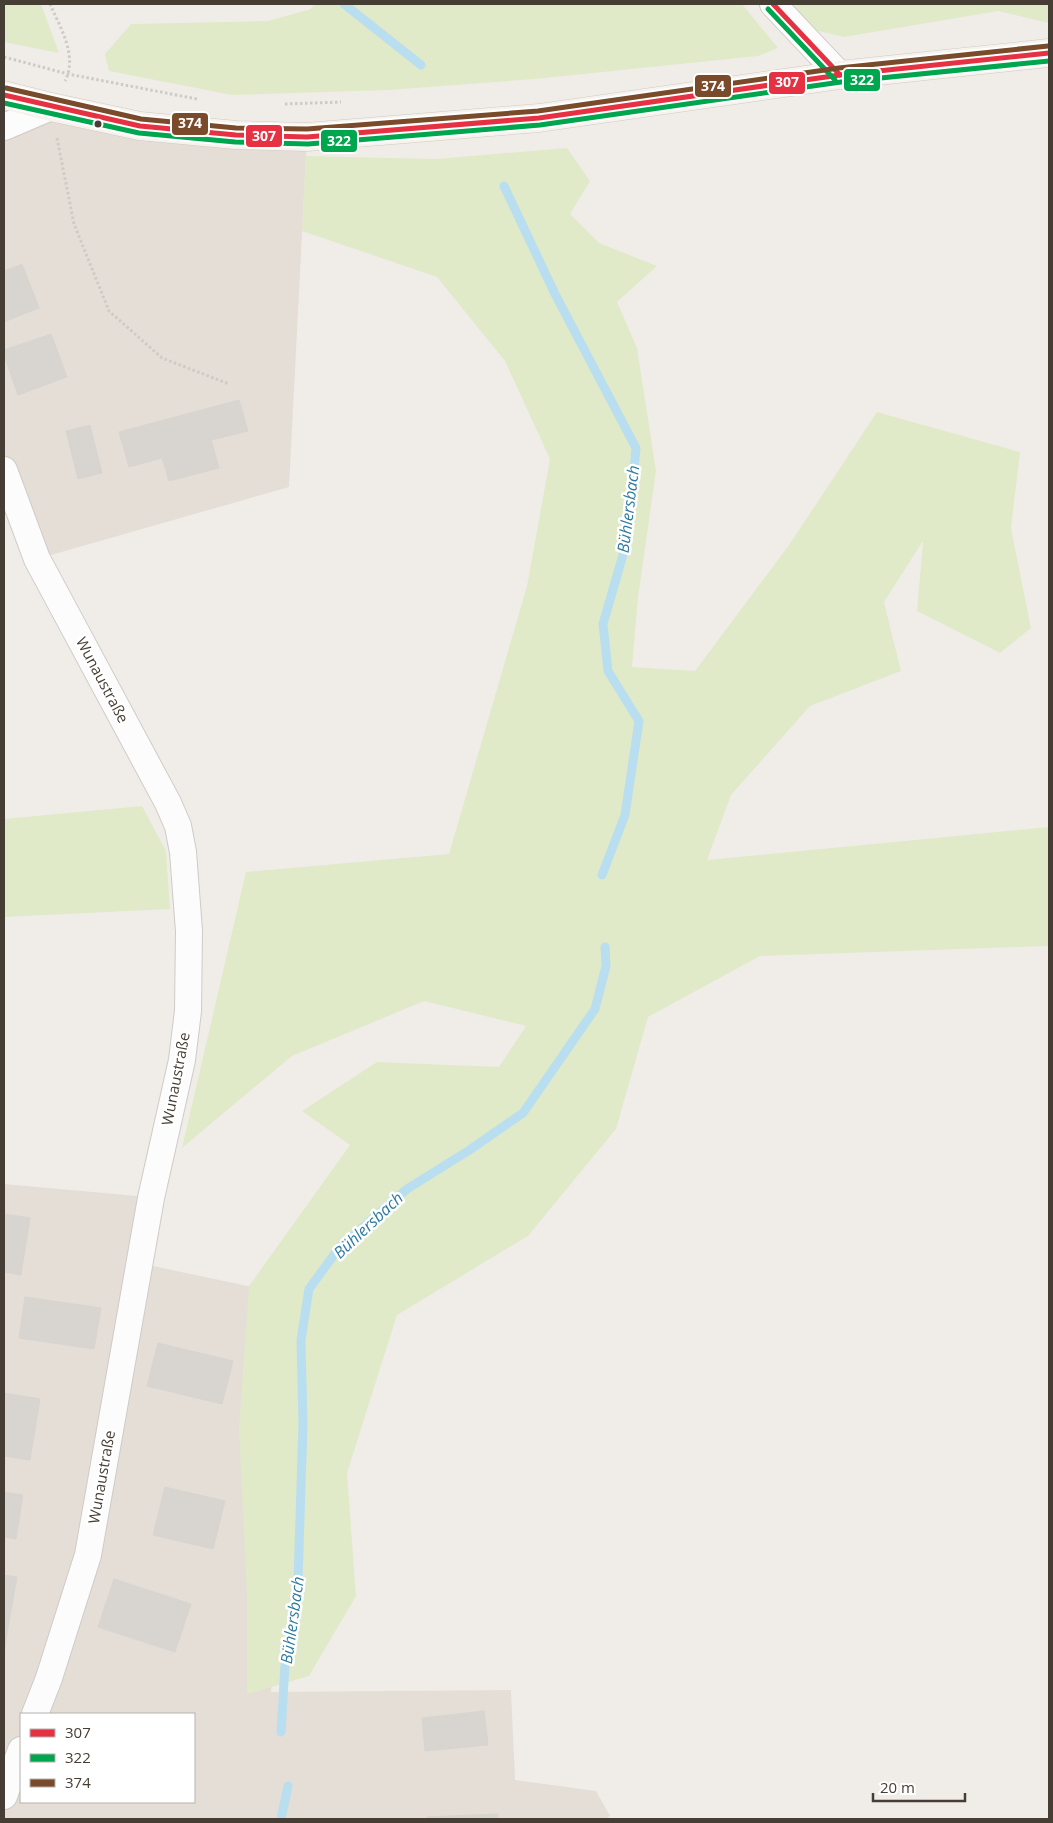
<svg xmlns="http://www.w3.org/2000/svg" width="1053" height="1823" font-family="'Open Sans',sans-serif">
	<rect width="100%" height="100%" fill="#f0ede9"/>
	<g fill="#e4ded6" fill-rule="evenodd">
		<path d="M51 107 307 137 289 487 37 559 4 470V127Z"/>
		<path d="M4 1184 137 1196 129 1261 310 1299 271 1692 511 1690 515 1780 596 1791 610 1816 605 1819H4ZM21 1714H194V1802H21Z"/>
	</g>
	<g fill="#e0eac9">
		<path d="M4 4H41L59 53 4 42Z"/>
		<path d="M314 4H742L778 48 758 56 535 79 389 90 232 95 109 71 105 54 131 24 268 21 311 9Z"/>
		<path d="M791 4H1049V23L998 11 844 37 814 30Z"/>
		<path d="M567 148 590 181 570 214 599 243 657 266 617 302 637 348 656 471 638 598 632 667 695 671 789 545 877 412 1020 452 1011 528 1031 628 1000 653 917 611 923 541 884 602 901 671 810 706 731 795 707 860 1049 827V946L760 956 648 1017 616 1129 528 1236 397 1315 347 1473 356 1596 309 1676 247 1694V1593L239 1429 249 1286 350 1145 302 1111 377 1062 499 1067 526 1026 424 1001 292 1056 182 1148 246 872 449 854 527 586 550 459 505 361 437 277 302 231 306 156 436 159Z"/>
		<path d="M142 806 166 851 170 909 4 917V819Z"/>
	</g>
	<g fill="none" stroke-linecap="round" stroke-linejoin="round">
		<g stroke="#b9deef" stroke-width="9">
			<path d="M344 4 421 65"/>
			<path d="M504 186 555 294 636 448 627 541 603 624 608 671 639 721 625 815 602 875"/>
			<path d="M281 1732 285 1665 298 1581 303 1424 301 1340 309 1289 339 1248 407 1189 468 1151 523 1113 595 1009 606 966 605 947"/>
			<path d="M281 1819 288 1786"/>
		</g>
	</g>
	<g fill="#d8d4d0" stroke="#d8d4cf">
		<path d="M22 264 39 308 4 322V271Z"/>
		<path d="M51 334 67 377 18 395 4 355V350Z"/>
		<path d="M239 400 248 431 211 440 219 468 169 481 162 458 129 467 119 432Z"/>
		<path d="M90 425 102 473 78 479 66 431Z"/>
		<path d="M4 1214 30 1218 21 1275 4 1272Z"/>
		<path d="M25 1297 101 1308 94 1349 19 1338Z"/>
		<path d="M158 1343 233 1361 222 1404 147 1386Z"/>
		<path d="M4 1393 40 1399 30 1460 4 1456Z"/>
		<path d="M165 1487 225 1501 213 1549 153 1535Z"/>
		<path d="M4 1492 23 1495 16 1539 4 1537Z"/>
		<path d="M4 1575 17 1577 8 1627H4Z"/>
		<path d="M114 1579 191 1604 175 1652 98 1627Z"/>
		<path d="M4 1627H8L4 1654Z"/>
		<path d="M484 1711 488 1745 425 1751 422 1718Z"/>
		<path d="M498 1814V1819H427V1817Z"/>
	</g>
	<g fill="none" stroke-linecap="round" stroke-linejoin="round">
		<g stroke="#cecbc7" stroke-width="28">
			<g id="street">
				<path d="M773 4 840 75"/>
				<path d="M4 127 51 107"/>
				<path d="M4 470 37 559 168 803 178 826 183 852 189 931 188 1011 182 1060 151 1198 88 1555 49 1678 35 1714"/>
				<path d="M4 1796 21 1750"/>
			</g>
		</g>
		<g stroke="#d0cac0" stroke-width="29">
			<path id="secondary" d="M4 95 51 107 140 126 236 135 307 137 539 118 840 75 1049 53"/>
		</g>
		<g stroke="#cecbc7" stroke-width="3" stroke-dasharray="2.5 2.5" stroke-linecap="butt">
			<path d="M50 4C60 27 78 56 65 81"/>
			<path d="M4 57 68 74 197 99"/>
			<path d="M285 104 341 102"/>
			<path d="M57 138 74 224 109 311 162 358 229 384"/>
		</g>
		<use href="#street" stroke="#fdfcfc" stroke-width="26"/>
		<use href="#secondary" stroke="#f6f3ee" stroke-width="28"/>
		<g stroke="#fff" stroke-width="9">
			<g id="bus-1">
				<path d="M773 4 840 75"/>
				<path d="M4 95 140 126 236 135 307 137 539 118 840 75 1049 53"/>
			</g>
		</g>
		<g stroke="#fff" stroke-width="9">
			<g id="bus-2">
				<path d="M768 9 835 80"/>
				<path d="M4 103 139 133 235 142 308 144 540 125 841 82 1049 61"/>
			</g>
		</g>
		<g stroke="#fff" stroke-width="9">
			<path id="bus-3" d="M6 88 141 119 236 128 307 129 538 111 839 68 1048 46"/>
		</g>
		<use href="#bus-1" stroke="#e63143" stroke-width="5"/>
		<use href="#bus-2" stroke="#00a64d" stroke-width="5"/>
		<use href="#bus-3" stroke="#7a4b2a" stroke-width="5"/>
	</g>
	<circle fill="#463e35" stroke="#fff" stroke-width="2" cx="98" cy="124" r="4.5"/>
	<g text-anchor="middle" stroke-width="5" stroke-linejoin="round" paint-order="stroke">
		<g font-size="15" fill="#463e35" stroke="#fff">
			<text transform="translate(102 680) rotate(62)" y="5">Wunaustraße</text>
			<text transform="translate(176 1079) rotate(-79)" y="5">Wunaustraße</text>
			<text transform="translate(102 1477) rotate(-80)" y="5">Wunaustraße</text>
		</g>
		<g font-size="16" font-style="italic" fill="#2b7ba2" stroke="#fff">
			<text transform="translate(628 509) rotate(-83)" y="6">Bühlersbach</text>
			<text transform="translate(368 1225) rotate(-43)" y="6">Bühlersbach</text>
			<text transform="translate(292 1620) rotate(-82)" y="6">Bühlersbach</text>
		</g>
	</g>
	<g stroke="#fff" stroke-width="2">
		<rect x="843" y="68" width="38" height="24" rx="5" fill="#00a64d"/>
		<rect x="768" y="71" width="38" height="24" rx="5" fill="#e63143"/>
		<rect x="694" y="74" width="38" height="24" rx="5" fill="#7a4b2a"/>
		<rect x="171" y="112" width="38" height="24" rx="5" fill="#7a4b2a"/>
		<rect x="245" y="124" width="38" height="24" rx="5" fill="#e63143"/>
		<rect x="320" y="129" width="38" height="24" rx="5" fill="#00a64d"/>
	</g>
	<g font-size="14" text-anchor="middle" font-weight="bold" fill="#fff">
		<text x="862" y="85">322</text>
		<text x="787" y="87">307</text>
		<text x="713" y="91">374</text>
		<text x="190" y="128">374</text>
		<text x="264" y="141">307</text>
		<text x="339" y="146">322</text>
	</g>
	<rect width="1053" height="1823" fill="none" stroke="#463e35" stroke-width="10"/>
	<rect x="20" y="1713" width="175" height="90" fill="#ffffff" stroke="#b5b2ae"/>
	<rect x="30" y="1729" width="25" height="8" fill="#e63143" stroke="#b5b2ae"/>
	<text x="65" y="1738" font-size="15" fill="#463e35">307</text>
	<rect x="30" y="1754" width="25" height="8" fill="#00a64d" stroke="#b5b2ae"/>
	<text x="65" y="1763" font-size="15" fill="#463e35">322</text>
	<rect x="30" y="1779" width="25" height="8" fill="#7a4b2a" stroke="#b5b2ae"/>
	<text x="65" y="1788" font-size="15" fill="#463e35">374</text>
	<path d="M873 1793v8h92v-8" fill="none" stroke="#463e35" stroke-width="2.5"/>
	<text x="880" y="1793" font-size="15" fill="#463e35" stroke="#ffffff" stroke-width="4" paint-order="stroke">20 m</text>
</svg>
